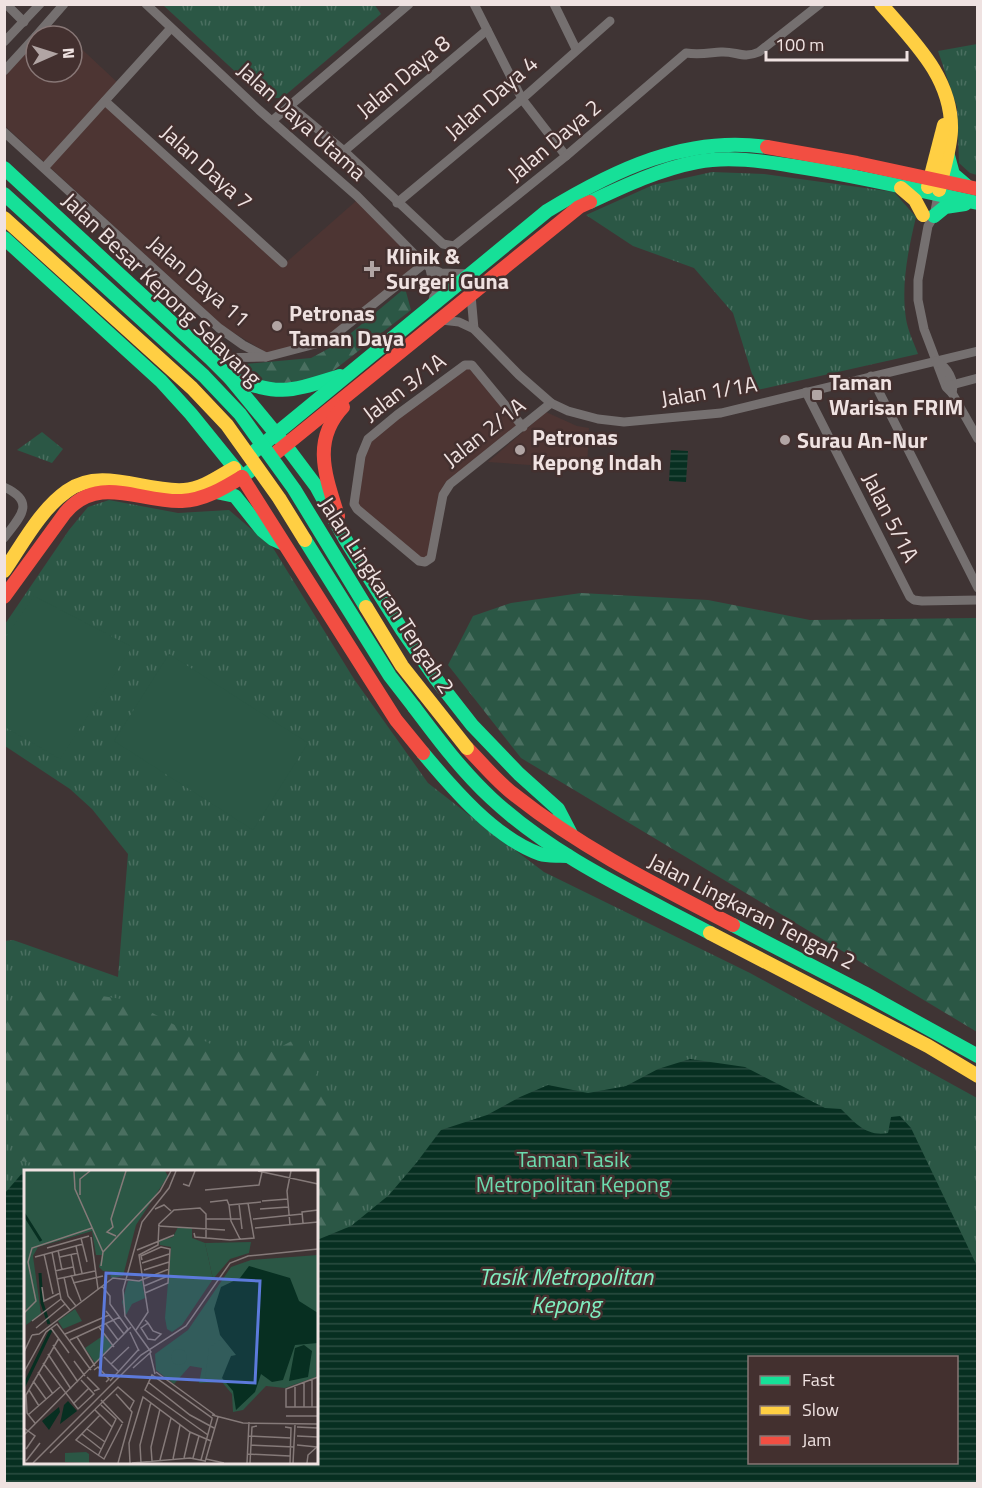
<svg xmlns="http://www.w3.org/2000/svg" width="982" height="1488" font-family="'Titillium Web',sans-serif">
	<defs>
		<pattern id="grass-tufts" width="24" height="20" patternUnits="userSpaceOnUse" patternTransform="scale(1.5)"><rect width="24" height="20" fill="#2b5745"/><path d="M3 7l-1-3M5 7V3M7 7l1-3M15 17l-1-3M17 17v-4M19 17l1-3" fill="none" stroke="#4a6f60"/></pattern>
		<pattern id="forest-firs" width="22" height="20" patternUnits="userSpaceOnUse" patternTransform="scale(1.5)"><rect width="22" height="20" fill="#2b5745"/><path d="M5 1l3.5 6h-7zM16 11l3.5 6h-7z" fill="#4a6f60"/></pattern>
		<pattern id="water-rules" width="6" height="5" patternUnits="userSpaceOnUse" patternTransform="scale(1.5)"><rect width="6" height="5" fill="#072f21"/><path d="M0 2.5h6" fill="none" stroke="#2b4d41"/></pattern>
	</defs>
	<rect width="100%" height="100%" fill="#3f3434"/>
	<g fill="#4d3533">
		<path d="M72 40 117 82 100 101 282 266 356 201 418 264 327 338 267 353 224 327 5 126 4 77 36 42V72H72Z"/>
		<path d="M468 367 518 426 445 483 439 493 428 555 425 558H421L360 507 358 504 364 457 372 440 403 415Z"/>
		<path d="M546 412 577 426 589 428 587 469 488 462Z"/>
	</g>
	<g fill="url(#grass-tufts)" fill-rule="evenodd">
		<path d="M374 4 381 14 282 98H264L163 5Z"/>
		<path d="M977 44V175L970 173 959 163 957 107 938 51Z"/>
		<path d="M712 172 764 174 894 192 916 217C908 251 901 284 906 319 908 331 914 343 918 354L757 390 733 313 694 268 633 246 586 215 653 185Z"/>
		<path d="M42 432 63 449 52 463 17 450Z"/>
		<path d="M109 500 178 513 229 510 273 548 354 679 428 783 469 815 544 872 750 973 977 1098V1483H5L4 941 13 940 118 977 128 854 92 809 70 789 5 746V624L69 530 88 507ZM26 1172H316V1462H26ZM750 1358H956V1462H750Z"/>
	</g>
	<g fill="url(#forest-firs)">
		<path d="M405 288 411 310 329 374 289 385 258 381 235 365 311 358 339 343Z"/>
		<path d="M581 593 708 600 810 620 977 618V1032L521 758 448 665 473 616 511 603Z"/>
		<path d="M43 987 128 1000 216 1047 267 1054 307 1033 323 1097 409 1156 333 1226 317 1232 316 1172H90L21 1161 5 1094V1007Z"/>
	</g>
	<g fill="#2b5745">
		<path d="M34 596 132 647 60 759 5 727V638Z"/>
		<path d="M169 654 308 743 253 830 114 741Z"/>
	</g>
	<g fill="url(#water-rules)" fill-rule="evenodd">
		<path d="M671 450 688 451 686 482 669 481Z"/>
		<path d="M690 1059 745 1067 825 1108 841 1109C855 1123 867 1137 888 1133L891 1117 900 1116 911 1128 977 1266V1483H5V1193L24 1171H33L26 1172V1462H316L317 1240 351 1226 389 1195 417 1162 441 1130 487 1115 520 1097 548 1085 588 1093 626 1086 658 1069ZM750 1358H956V1462H750Z"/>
	</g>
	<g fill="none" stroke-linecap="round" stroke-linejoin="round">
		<g stroke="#757070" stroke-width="9">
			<path d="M6 4 24 22"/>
			<path d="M146 4 259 110 357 196 424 264 441 273 470 274"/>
			<path d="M474 4 522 99 566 156"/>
			<path d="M554 4 576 49"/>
			<path d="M36 36 64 4"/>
			<path d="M4 42 40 4"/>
			<path d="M4 71 36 36"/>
			<path d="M105 101 283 263"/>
			<path d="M290 106 344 151 443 244 454 246 566 156 686 53C699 55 708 53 721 52 736 51 743 59 759 52L820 4"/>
			<path d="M273 120 409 4"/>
			<path d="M4 132 219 328 243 345 266 357"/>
			<path d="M344 151 487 30"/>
			<path d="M44 168 171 28"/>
			<path d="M938 195 934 216 928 226 918 280V300L924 329 946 387 952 393 978 439"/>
			<path d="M397 203 522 99 610 21"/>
			<path d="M430 269 435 291 432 305"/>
			<path d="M471 295 474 329"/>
			<path d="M442 320 459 322 474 329 519 375 551 403 568 411 598 419 624 422 721 413 978 351"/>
			<path d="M210 358 266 357 327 341 424 264"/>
			<path d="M936 361C948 368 955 380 952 393"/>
			<path d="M871 376 978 588"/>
			<path d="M948 386 978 378"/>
			<path d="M806 392 910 597 914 600 922 601 978 600"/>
			<path d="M523 427 472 365H465L397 415 368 439 361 456 354 504 357 509 419 561 425 562 431 558 443 495 450 484 551 403"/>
			<path d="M4 487C37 502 20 517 4 538"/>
		</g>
		<g stroke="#16e098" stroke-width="14">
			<path d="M947 152 953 174 967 186"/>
			<path d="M4 168 210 358 230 378 282 441"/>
			<path d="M590 202C624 186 660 169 697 162 729 156 762 161 793 166 855 175 917 190 978 203"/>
			<path d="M934 216 945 207 965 204"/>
			<path d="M4 238 161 381 191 414 242 477 250 471"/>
			<path d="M230 378C282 396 288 392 340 376"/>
			<path d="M286 446 316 486 345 539 402 630 436 679 472 725 519 774 558 809 571 834"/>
			<path d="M255 451 547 211C614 170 687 135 767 147"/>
			<path d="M216 492 235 496 262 530 273 539 282 543"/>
			<path d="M414 707C438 739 462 771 491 798 554 857 635 893 710 933"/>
			<path d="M423 753C453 789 495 838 540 854 549 857 559 855 568 856"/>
			<path d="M733 925 864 993 978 1056"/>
		</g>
		<g stroke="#ffcf43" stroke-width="14">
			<path d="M881 4C913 41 953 78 951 131 950 151 943 171 939 190"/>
			<path d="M928 187 944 125"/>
			<path d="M901 188 915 200 923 215"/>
			<path d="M4 571C22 545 40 510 67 491 102 466 145 493 184 490 202 489 218 477 234 468"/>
			<path d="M710 933 928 1046 978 1076"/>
		</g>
		<g stroke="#f24e42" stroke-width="14">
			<path d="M767 147 857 163 978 189"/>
			<path d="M277 452 579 207 590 202"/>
			<path d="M242 477 396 720 423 753"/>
			<path d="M338 516C326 477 311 441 343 407"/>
			<path d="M4 597 65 513C98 473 141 503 182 501 204 500 224 488 242 477"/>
			<path d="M467 748C483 764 498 783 516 796 583 849 658 886 733 925"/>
		</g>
		<g stroke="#16e098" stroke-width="14">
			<path d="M4 194 204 376 240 414 294 489 366 607"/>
			<path d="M305 540 390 676 414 707"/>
		</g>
		<g stroke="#ffcf43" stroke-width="14">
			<path d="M4 218 192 388 227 425 279 498 305 540"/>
			<path d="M366 607 402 666 467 748"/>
		</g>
	</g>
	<g fill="#b1a5a4" stroke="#43302f" stroke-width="2">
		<path d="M369 260h6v6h6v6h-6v6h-6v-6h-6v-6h6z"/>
		<circle cx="277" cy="326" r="6"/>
		<rect x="811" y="389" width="12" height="12" rx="3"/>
		<circle cx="785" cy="440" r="6"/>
		<circle cx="520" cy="450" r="6"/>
	</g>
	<g text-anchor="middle" stroke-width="5" stroke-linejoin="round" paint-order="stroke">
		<g font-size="22" fill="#efe2e1" stroke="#43302f">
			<text transform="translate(403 76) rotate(-40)" y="8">Jalan Daya 8</text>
			<text transform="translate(491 97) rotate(-41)" y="8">Jalan Daya 4</text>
			<text transform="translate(302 121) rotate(42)" y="8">Jalan Daya Utama</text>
			<text transform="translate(554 140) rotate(-40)" y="8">Jalan Daya 2</text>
			<text transform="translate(207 167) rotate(42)" y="8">Jalan Daya 7</text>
			<text transform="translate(199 281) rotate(41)" y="8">Jalan Daya 11</text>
			<text transform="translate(162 289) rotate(44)" y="8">Jalan Besar Kepong Selayang</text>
			<text transform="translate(404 387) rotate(-37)" y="8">Jalan 3/1A</text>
			<text transform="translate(709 391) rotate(-9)" y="8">Jalan 1/1A</text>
			<text transform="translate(484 432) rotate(-38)" y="8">Jalan 2/1A</text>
			<text transform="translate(891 517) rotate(63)" y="8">Jalan 5/1A</text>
			<text transform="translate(387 595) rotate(57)" y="8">Jalan Lingkaran Tengah 2</text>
			<text transform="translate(752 911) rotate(27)" y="8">Jalan Lingkaran Tengah 2</text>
		</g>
		<g font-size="22" font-weight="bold" fill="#efe2e1" stroke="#43302f" text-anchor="start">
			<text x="386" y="264">Klinik &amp;<tspan x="386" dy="25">Surgeri Guna</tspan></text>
			<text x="289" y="321">Petronas<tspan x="289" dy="25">Taman Daya</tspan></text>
			<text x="829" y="390">Taman<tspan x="829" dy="25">Warisan FRIM</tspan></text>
			<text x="532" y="445">Petronas<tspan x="532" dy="25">Kepong Indah</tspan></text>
			<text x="797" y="448">Surau An-Nur</text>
		</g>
		<g font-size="22" fill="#6cdbae" stroke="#43302f">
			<text x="573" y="1167">Taman Tasik<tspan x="573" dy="25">Metropolitan Kepong</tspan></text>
		</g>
		<g font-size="24" font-style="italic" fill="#80eec0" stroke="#43302f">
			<text x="566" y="1285">Tasik Metropolitan<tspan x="566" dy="28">Kepong</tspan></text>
		</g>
	</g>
	<g transform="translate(24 1170)">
		<rect width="294" height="294" fill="#3f3434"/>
		<path d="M0 1H141L144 6 112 55 99 106 87 108 86 101H79L75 97 78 85H72L68 61 14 77 9 86 17 144 2 155ZM294 85 292 207 261 218 242 216 219 240 209 242 208 224 198 212 175 213 178 198 166 196 150 214 132 200 131 184 164 160 207 97 227 90ZM104 111H118L121 128 108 134 102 145 98 132ZM80 165 88 176 71 193 61 178Z" fill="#2b5745"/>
		<path d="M154 57 168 58V68L181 73 189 109 158 155 148 162 143 159 141 148 147 77 136 75 135 71 149 67ZM199 168 208 184 197 209 181 210 185 178Z" fill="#2b5745"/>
		<path d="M227 72 225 83 206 89 189 109 181 73Z" fill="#2b5745"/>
		<path d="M51 139 58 151 39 159 34 151ZM147 187a8 8 0 1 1 16 0a8 8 0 1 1-16 0ZM62 282 65 284V293L41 292V283Z" fill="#2b5745"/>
		<path d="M225 96 266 108 275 131 294 143V173L271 175 259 210 248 212 237 204 231 222 212 240 209 221 198 208 207 186 212 185 196 165 190 139 197 117 216 108ZM280 175 288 181 284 207 265 211 271 178ZM44 231 53 241 36 254 40 235ZM35 237 36 242 25 260 18 251Z" fill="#072f21"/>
		<path fill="none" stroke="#072f21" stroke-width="3" d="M0 44 17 71M16 103 18 133 25 154M0 216 27 160"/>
		<path fill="none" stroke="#857a79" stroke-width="1.5" d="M50 1 51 19 79 82 77 96M234 1 294 14M159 14 165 16 171 1M181 20 235 15 238 2M56 25V9L66 1M238 31 264 29M186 32 203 30 205 35M215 34 218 59M205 35 207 51 216 69M205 35 237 32M131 39 140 35 147 41M236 39 264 37M182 49H216M229 49 278 44M279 53 278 42 294 40M266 55 263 21 267 1M134 56 201 60M231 58 294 52M170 63 171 67 206 70 230 68 224 33M92 66 83 62 89 57 87 49 102 1M67 67 74 119M57 68 63 92M52 76 58 103M23 78 65 66M34 80 38 100M113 80 150 65M28 82 37 129 46 140M79 82 136 21 147 1M20 84 29 124M47 84 51 105M11 87 59 74M36 87 54 83M118 90 117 86 137 77 146 79 144 113 121 123M118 93 145 84M120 100 145 92M31 101 49 97M47 105 57 131M40 107 44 126 52 136M33 109 71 101M49 113 79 106M78 116 86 126V134L104 159 100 164M120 116 144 106M18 117 20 131 36 123M82 141 100 164M0 143 12 131 4 92 8 78 68 58M121 150 124 153 129 161 137 164 131 170 124 169 117 158 124 153M8 151 37 129M82 154 94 170M75 157 90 177M12 158 41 134M27 158 45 183M112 160 124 142 115 85 134 75 135 54 150 40 176 38 182 44V68M106 162 115 181M41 164 85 145M8 165 15 164 89 108 115 111 145 99M53 167 71 196M46 170 96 147M29 175 54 212M0 182 8 165M126 183 131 204M24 184 47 219M80 187 94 201M50 191 61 206M19 193 54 239 70 224 57 210M87 194 105 177M109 198 127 182 101 146 99 120 118 52 145 18 152 1M70 200 74 197 85 209 82 212M0 202 22 162 33 154 67 200M14 202 29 224M132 202 191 245M63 207 75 219 70 221M294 207 262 219V237H294M9 211 22 229M86 211 115 179M124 212 166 245 190 258M5 220 15 236M92 224 108 242 94 293M77 230 99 253M49 234 65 218M271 237V215M280 237V212M288 237V209M71 240 88 257M4 245 36 217M76 245 52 270 80 289 98 254M188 245 219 253 294 254M262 246H294M11 253 3 243 2 225 35 168M261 257 267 258 266 293M273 257 294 258M0 258 11 266 2 279M63 259 81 272M58 264 77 279M0 265 107 157M225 266 267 268M273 266 294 267M227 275 270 277M273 275 293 277M26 283 94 217 110 231 106 239M224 284 266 286M74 286 92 249 77 235M160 288 166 262M169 288 175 266M149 289 156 255M182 289 200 293M136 290 147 248M177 290 188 249V248L128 205 121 220 184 265M2 291 16 273M128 291 127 277 136 239M181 292 194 247M9 293 117 185 162 156 206 93 224 86 294 79M106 293 105 273 119 227 166 262 187 271M108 293 166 288 181 291M117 293 116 275 127 232M223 293 225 252M226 293 228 257 233 256M269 293 271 255M283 293 284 285 294 276"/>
		<path fill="#5c7adb" fill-opacity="0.15" stroke="#5c7adb" stroke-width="3" d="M82 103 236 111 231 213 76 205Z"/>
		<rect width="294" height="294" fill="none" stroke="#efe2e1" stroke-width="3"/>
	</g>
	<rect width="982" height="1488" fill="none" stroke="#efe2e1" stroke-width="12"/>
	<rect x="748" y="1356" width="210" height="108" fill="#43302f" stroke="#887776" stroke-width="1.5"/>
	<rect x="760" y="1376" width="30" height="9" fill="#16e098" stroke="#887776" stroke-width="1.5"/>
	<text x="802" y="1386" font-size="18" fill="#efe2e1">Fast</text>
	<rect x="760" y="1406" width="30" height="9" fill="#ffcf43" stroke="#887776" stroke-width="1.5"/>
	<text x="802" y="1416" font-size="18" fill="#efe2e1">Slow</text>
	<rect x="760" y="1436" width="30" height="9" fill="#f24e42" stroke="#887776" stroke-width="1.5"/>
	<text x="802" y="1446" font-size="18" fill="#efe2e1">Jam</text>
	<g transform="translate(54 54) rotate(87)"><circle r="28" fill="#43302f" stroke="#887776" stroke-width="1.5"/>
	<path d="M0-4.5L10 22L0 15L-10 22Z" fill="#b1a5a4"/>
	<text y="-9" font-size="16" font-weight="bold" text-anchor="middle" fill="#efe2e1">N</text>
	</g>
	<path d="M766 51v9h141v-9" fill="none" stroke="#efe2e1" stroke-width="3"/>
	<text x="775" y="51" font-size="18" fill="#efe2e1" stroke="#43302f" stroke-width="4.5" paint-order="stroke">100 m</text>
</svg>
